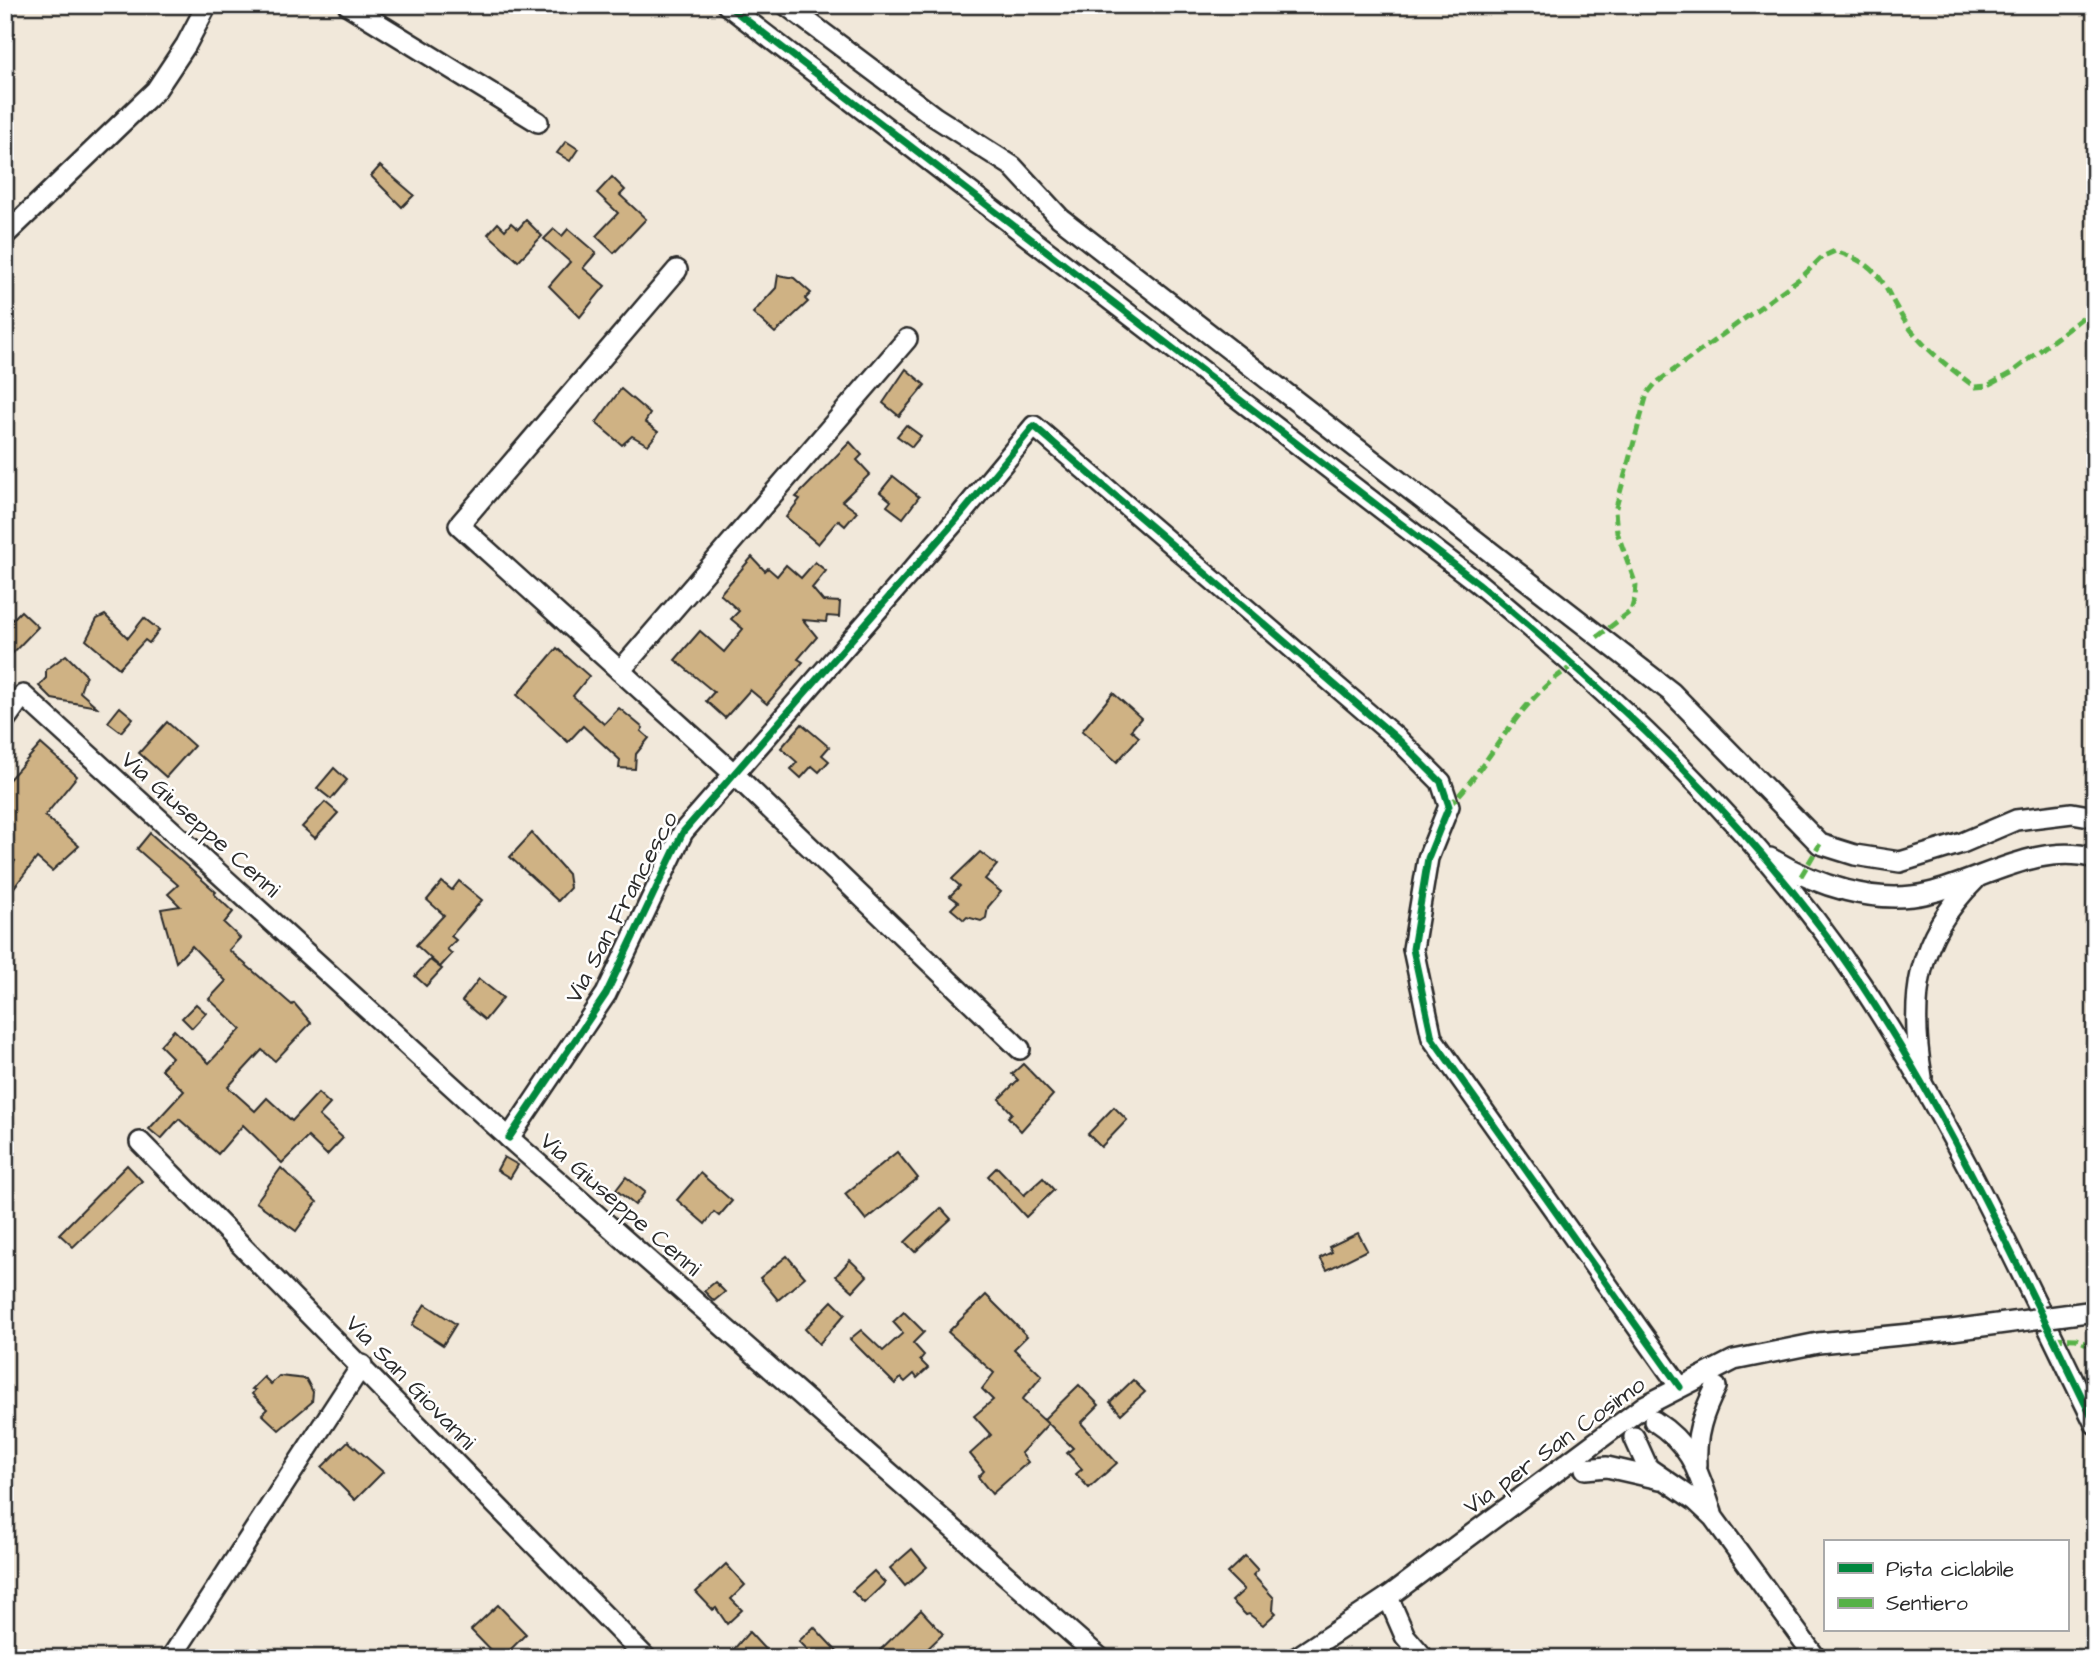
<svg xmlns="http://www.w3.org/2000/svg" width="2100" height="1663" font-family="'Architects Daughter',sans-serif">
	<rect width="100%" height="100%" fill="#f1e8da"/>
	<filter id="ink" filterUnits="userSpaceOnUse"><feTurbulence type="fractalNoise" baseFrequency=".0143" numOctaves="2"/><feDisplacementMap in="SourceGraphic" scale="14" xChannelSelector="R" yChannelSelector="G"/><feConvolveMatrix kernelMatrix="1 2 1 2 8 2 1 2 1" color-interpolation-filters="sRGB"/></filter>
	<g filter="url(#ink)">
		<g fill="#cfb284" stroke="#2b2b2b" stroke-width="2">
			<path d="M566 141 578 149 570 161 557 153Z"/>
			<path d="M380 166 414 195 402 207 371 176Z"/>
			<path d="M612 177 625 190 620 195 646 219 614 253 596 236 618 213 597 193Z"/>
			<path d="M526 220 542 236 518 261 488 234 498 223 505 230 511 223 518 229Z"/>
			<path d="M554 229 562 236 568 229 596 253 583 268 605 286 580 317 549 286 570 262 544 239Z"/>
			<path d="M778 275 794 278 811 293 805 299 808 302 775 333 753 313 776 288Z"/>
			<path d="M906 369 925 385 899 416 883 403Z"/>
			<path d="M621 389 650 414 645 422 658 432 648 445 632 436 622 445 596 423Z"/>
			<path d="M906 425 921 436 912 447 897 436Z"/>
			<path d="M850 442 862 455 857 460 870 474 842 501 857 512 845 526 838 520 818 544 786 517 800 499 796 497Z"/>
			<path d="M893 476 919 497 903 518 887 506 891 501 880 492Z"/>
			<path d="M752 557 765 571 768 568 777 576 786 565 801 578 815 562 826 571 812 588 823 601 840 602 839 617 827 616 826 622 803 620 817 637 798 659 803 662 767 704 750 690 725 718 706 701 714 692 675 660 700 631 724 652 743 629 731 619 739 611 720 594Z"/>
			<path d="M21 611 38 627 5 661V627Z"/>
			<path d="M105 615 128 638 144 618 159 630 149 643 145 640 119 668 86 640 97 619Z"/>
			<path d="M557 648 589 676 573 696 604 724 619 708 643 728 641 731 649 738 636 754 635 769 619 768 620 760 583 726 568 742 517 695Z"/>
			<path d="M66 655 86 675 80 692 97 707 52 699 39 686 46 678V670Z"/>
			<path d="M1113 693 1141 718 1131 730 1139 737 1117 762 1082 731Z"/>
			<path d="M120 707 133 718 121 732 108 722Z"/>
			<path d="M167 722 194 746 166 777 139 753Z"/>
			<path d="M802 724 829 747 822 755 829 761 819 772 812 766 801 778 791 769 797 762 781 748Z"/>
			<path d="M41 744 77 776 45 816 79 846 52 871 37 858 5 899V873L15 861 5 853V784Z"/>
			<path d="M334 768 347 780 331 799 317 788Z"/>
			<path d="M325 802 338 813 315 838 302 827Z"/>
			<path d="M150 833 216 892 214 894 233 912 224 923 240 938 229 950 292 1005 294 1003 311 1023 275 1061 262 1050 228 1087 255 1111 267 1098 292 1121 318 1093 330 1104 319 1116 343 1138 327 1155 308 1137 282 1163 243 1125 218 1154 179 1119 161 1139 149 1129 184 1091 161 1069 172 1057 160 1045 174 1030 209 1063 241 1029 209 999 226 981 192 946 176 962 161 909 180 906 168 894 178 885 137 849Z"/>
			<path d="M532 833 568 874 570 888 558 901 510 857Z"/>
			<path d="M980 852 997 865 985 879 1001 892 988 907 986 918 981 921 967 917 964 920 951 909 958 902 950 896 960 886 952 879Z"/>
			<path d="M459 881 482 900 451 936 456 940 447 949 452 954 440 967 416 945 444 915 427 900 442 882 452 890Z"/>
			<path d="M430 960 442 969 426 986 415 976Z"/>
			<path d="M479 979 503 998 485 1020 462 1001Z"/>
			<path d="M196 1004 206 1013 192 1028 182 1018Z"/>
			<path d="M1023 1064 1053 1095 1021 1131 1008 1117 1012 1113 999 1099 1018 1080 1012 1074Z"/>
			<path d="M1114 1107 1127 1120 1101 1147 1088 1134Z"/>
			<path d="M897 1152 918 1178 866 1220 845 1194Z"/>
			<path d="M504 1157 518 1165 510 1178 497 1170Z"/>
			<path d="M127 1165 142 1181 73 1247 59 1234Z"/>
			<path d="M997 1167 1024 1195 1043 1178 1054 1190 1026 1217 988 1176Z"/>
			<path d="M281 1168 317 1202 296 1231 256 1202Z"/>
			<path d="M700 1173 732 1201 719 1216 714 1212 705 1224 677 1200Z"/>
			<path d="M626 1177 645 1192 635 1205 616 1190Z"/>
			<path d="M941 1208 951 1219 915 1252 905 1242Z"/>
			<path d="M1358 1233 1367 1250 1327 1270 1320 1258 1332 1252 1329 1247Z"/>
			<path d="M787 1256 805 1277 778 1300 760 1278Z"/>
			<path d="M850 1260 867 1276 853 1291 836 1276Z"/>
			<path d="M715 1282 725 1292 714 1301 704 1291Z"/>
			<path d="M986 1295 1027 1336 1014 1349 1042 1376 1022 1400 1048 1424 1021 1453 1028 1462 992 1494 978 1477 984 1471 970 1454 991 1435 974 1416 993 1400 982 1389 994 1373 948 1332Z"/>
			<path d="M832 1301 845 1314 819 1344 805 1329Z"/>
			<path d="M425 1304 456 1324 443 1345 412 1325Z"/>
			<path d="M904 1312 924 1332 913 1343 924 1355 920 1360 928 1368 917 1378 914 1374 905 1382 901 1378 895 1384 850 1339 861 1330 883 1351 903 1333 893 1322Z"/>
			<path d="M279 1376 306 1379 313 1392 312 1402 279 1430 262 1414 267 1409 252 1394 255 1390 252 1389 264 1377 271 1384Z"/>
			<path d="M1133 1380 1145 1392 1121 1414 1110 1402Z"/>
			<path d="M1079 1385 1099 1405 1081 1423 1117 1463 1089 1488 1076 1474 1082 1469 1067 1453 1073 1448 1044 1419Z"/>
			<path d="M348 1441 383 1472 355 1500 322 1467Z"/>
			<path d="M912 1549 927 1567 905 1586 890 1568Z"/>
			<path d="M1245 1556 1258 1570 1253 1575 1274 1598 1273 1610 1276 1613 1263 1625 1249 1614 1246 1615 1232 1601 1244 1590 1227 1573Z"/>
			<path d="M726 1564 745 1585 731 1599 742 1610 727 1624 716 1608 713 1610 696 1592Z"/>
			<path d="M874 1571 885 1583 864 1603 852 1591Z"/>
			<path d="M498 1605 526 1634 502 1658H498L471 1630Z"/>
			<path d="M921 1610 943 1634 918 1658H872Z"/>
			<path d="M814 1627 843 1658H800L808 1650 799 1641Z"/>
			<path d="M749 1632 773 1658H726Z"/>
		</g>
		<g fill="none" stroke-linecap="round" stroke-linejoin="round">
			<g stroke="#2b2b2b" stroke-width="24">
				<g id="minor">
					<path d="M348 5 538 122"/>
					<path d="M727 5 1478 583C1620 701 1757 829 1861 984 1953 1123 2022 1275 2095 1424"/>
					<path d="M786 5 935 117 1012 166 1060 218 1671 692 1820 844 1855 855 1900 862 1962 843 2016 820 2072 813 2095 817"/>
					<path d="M5 235 156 90 186 45 207 5"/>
					<path d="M677 270 459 525 733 773 1020 1049"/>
					<path d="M620 671 907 339"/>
					<path d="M5 720 23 695 509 1138 1100 1658"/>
					<path d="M1770 858C1815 885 1876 906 1929 893 1983 880 2038 842 2095 858"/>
					<path d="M1922 1077C1909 999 1916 938 1975 880"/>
					<path d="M509 1138 606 994 683 832 958 518 1034 426 1400 741 1441 782 1449 806 1428 858 1413 949 1432 1038 1680 1387"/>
					<path d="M140 1142 646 1658"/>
					<path d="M1654 1421C1693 1446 1698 1472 1712 1513"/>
					<path d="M1634 1437 1648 1468 1696 1501 1713 1517 1816 1658"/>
					<path d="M1697 1465C1695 1435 1703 1413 1716 1387"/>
					<path d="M1585 1469 1607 1467 1660 1479"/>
					<path d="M1388 1597 1405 1636 1424 1658"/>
					<path d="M5 1654 10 1658"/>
					<path d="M171 1658 362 1365"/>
					<path d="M1296 1658 1388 1597 1644 1406 1734 1360 1818 1343 1952 1330"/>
				</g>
			</g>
			<use href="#minor" stroke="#fff" stroke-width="19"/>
			<g stroke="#2b2b2b" stroke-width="24" stroke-linecap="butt">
				<path id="minor-bridge" d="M1952 1330 2095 1311"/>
			</g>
			<use href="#minor-bridge" stroke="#fff" stroke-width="19"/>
			<g stroke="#56b246" stroke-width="5" stroke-dasharray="10 5" stroke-linecap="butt">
				<path d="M1597 637 1631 611 1635 597 1636 585 1617 532 1615 511 1647 394 1656 383 1803 276 1822 257 1835 251C1886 267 1880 284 1906 323 1923 348 1950 368 1975 387L1987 386 2011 373 2095 308"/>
				<path d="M1449 806C1494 760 1518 697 1576 664"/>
				<path d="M1801 876 1820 844"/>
				<path d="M2053 1338 2076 1339 2095 1348"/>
			</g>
			<g stroke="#fff" stroke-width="11">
				<g id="cycleway">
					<path d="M727 5 1478 583C1620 701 1757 829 1861 984 1953 1123 2022 1275 2095 1424"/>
					<path d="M509 1138 606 994 683 832 958 518 1034 426 1400 741 1441 782 1449 806 1428 858 1413 949 1432 1038 1680 1387"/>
				</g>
			</g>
			<use href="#cycleway" stroke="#00873e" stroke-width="7"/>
		</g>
	</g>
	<g text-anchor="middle" stroke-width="5" stroke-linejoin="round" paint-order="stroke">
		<g font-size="24" fill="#2b2b2b" stroke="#fff">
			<text transform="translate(201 824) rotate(42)" y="8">Via Giuseppe Cenni</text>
			<text transform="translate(621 907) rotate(-62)" y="8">Via San Francesco</text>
			<text transform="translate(621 1204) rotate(41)" y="8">Via Giuseppe Cenni</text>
			<text transform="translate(411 1382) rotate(46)" y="8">Via San Giovanni</text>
			<text transform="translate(1554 1445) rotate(-36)" y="8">Via per San Cosimo</text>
		</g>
	</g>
	<rect width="2100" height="1663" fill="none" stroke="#fff" stroke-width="28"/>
	<rect x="14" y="14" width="2072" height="1635" fill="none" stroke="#2b2b2b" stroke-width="2.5" filter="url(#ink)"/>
	<rect x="1824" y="1540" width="245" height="91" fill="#ffffff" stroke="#aaaaaa" stroke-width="2"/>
	<rect x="1838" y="1563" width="35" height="10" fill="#00873e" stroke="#aaaaaa" stroke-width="2"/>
	<text x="1886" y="1576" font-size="21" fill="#2b2b2b">Pista ciclabile</text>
	<rect x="1838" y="1598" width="35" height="10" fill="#56b246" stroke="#aaaaaa" stroke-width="2"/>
	<text x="1886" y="1610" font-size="21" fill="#2b2b2b">Sentiero</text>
</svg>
